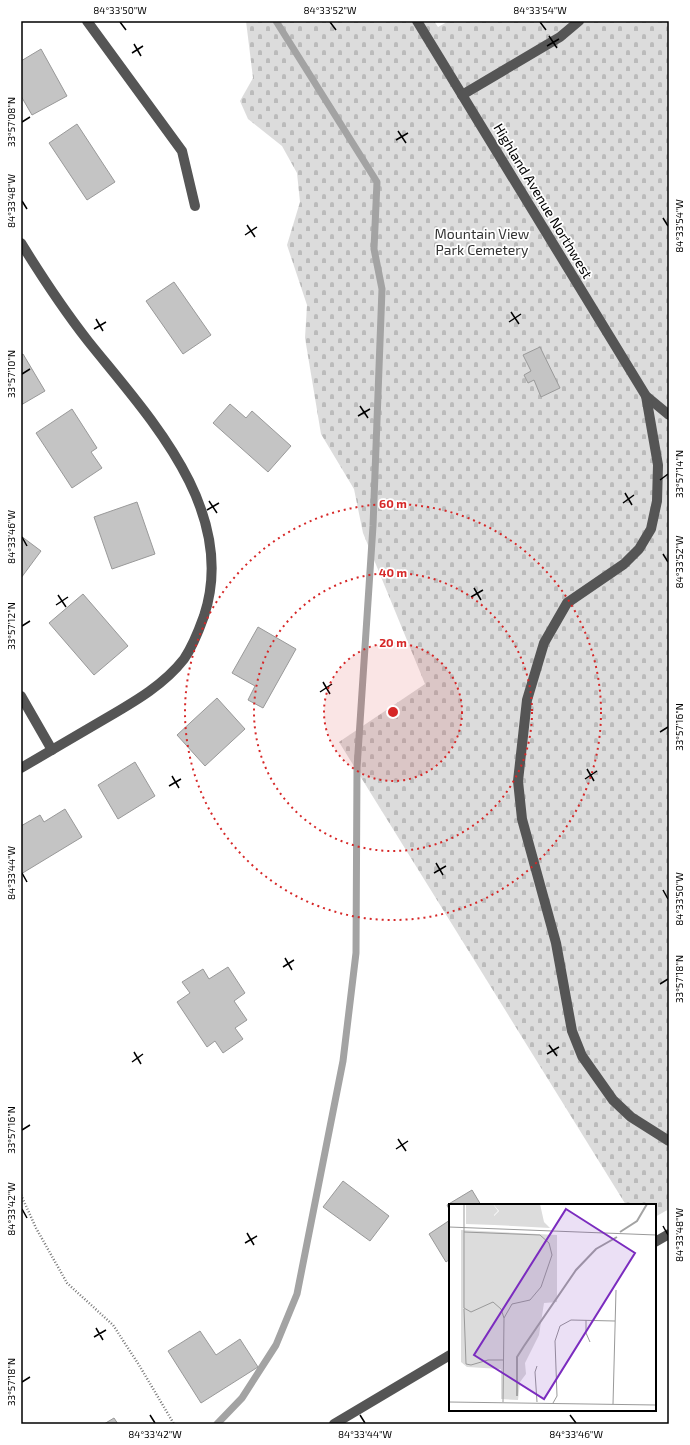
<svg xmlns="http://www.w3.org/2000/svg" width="690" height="1445" font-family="'Exo 2',sans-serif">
	<defs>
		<pattern id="cemetery-stones" width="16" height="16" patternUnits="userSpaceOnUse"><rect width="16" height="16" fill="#dcdcdc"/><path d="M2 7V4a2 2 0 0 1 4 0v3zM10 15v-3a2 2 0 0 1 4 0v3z" fill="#bbb"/></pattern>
	</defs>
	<rect width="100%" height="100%" fill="#fff"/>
	<path fill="url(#cemetery-stones)" d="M246 21H434L438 27 449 21H669V1209L655 1217V1205H626L339 742 425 684 363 533 354 489 321 434 305 338 307 305 287 245 300 202 297 173 282 146 248 119 240 101 253 78Z"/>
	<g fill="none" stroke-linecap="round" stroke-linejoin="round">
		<path stroke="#a3a3a3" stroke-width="7" d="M217 1424 242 1398 276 1345 297 1294 343 1061 356 953 357 768 373 526 382 289 374 249 377 182 276 21"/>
	</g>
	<g fill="#c4c4c4" stroke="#999">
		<path d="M41 49 67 96 32 115 21 96V61Z"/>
		<path d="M77 124 115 182 87 200 49 143Z"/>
		<path d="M174 282 211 335 183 354 146 301Z"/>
		<path d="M540 347 560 388 541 397 534 380 528 383 524 375 531 371 523 355Z"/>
		<path d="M23 354 45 391 21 405V355Z"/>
		<path d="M230 404 246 418 252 411 291 446 268 472 213 423Z"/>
		<path d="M72 409 97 448 91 452 102 468 72 488 36 433Z"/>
		<path d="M137 502 155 554 112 569 94 517Z"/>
		<path d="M21 536 41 551 21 578Z"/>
		<path d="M83 594 128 646 94 675 49 623Z"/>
		<path d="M258 627 296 649 263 708 248 700 255 686 232 673Z"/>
		<path d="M217 698 245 729 205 766 177 735Z"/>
		<path d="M135 762 155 796 118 819 98 785Z"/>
		<path d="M65 809 82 837 21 874V826L40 815 44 822Z"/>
		<path d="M228 967 245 993 234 1001 247 1020 235 1028 243 1039 223 1053 215 1041 207 1047 177 1002 190 993 182 982 203 969 209 979Z"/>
		<path d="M343 1181 389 1216 370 1241 323 1207Z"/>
		<path d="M472 1190 481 1205H450V1211L447 1205Z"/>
		<path d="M450 1220V1259L446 1262 429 1234Z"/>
		<path d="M200 1331 216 1355 240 1339 258 1367 201 1403 168 1351Z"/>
		<path d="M114 1418 118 1424H104Z"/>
	</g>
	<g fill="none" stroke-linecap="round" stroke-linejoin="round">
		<path stroke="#777" stroke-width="2.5" stroke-dasharray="1 2" stroke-linecap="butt" d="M21 1195 36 1228 67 1283 113 1325 139 1365 174 1424"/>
		<g stroke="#555" stroke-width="10">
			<path d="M87 21 182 151 195 206"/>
			<path d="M417 21 646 396 669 415"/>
			<path d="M462 95 560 37 579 21"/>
			<path d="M21 243C42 277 63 309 88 341 148 416 239 510 204 616 199 630 193 646 184 659 163 686 132 703 103 720 76 736 48 752 21 768"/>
			<path d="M646 396 658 465 657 501 651 529 639 549 624 564 567 603 544 643 527 700 518 781 522 819 556 943 572 1031 582 1056 613 1100 631 1117 669 1141"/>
			<path d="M21 696 52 750"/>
			<path d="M655 1242 669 1234"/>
			<path d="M334 1424 450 1355"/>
		</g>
	</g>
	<path fill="none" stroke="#000" stroke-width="1.5" d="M120 22 126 30M330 22 336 30M540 22 546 30M549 36 557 48M134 44 141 56M547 46 559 39M132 53 143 46M22 122 30 117M398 131 406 143M396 140 408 133M22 201 27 209M663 218 668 226M247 225 255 237M245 235 257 227M511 312 519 324M96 319 103 331M509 322 521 314M94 329 106 322M22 374 30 369M360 406 368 418M358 416 370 409M660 480 668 474M625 493 632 505M209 501 217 513M623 503 634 495M207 510 219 503M22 537 27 546M663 554 668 562M474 588 481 600M58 595 66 607M471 597 483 590M56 605 68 597M22 626 30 621M323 682 330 694M320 692 332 684M660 732 668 727M587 769 594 781M172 776 179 788M585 779 597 771M169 786 181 779M436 863 443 875M22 873 27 882M434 873 446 866M663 890 668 899M285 958 292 970M283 967 294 960M660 984 668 979M549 1045 557 1056M134 1052 141 1064M547 1054 559 1047M132 1062 143 1054M22 1130 30 1125M398 1139 406 1151M396 1149 408 1141M22 1209 27 1218M663 1226 668 1235M247 1233 254 1245M245 1243 257 1236M96 1328 103 1340M94 1337 106 1330M22 1382 30 1377M150 1415 155 1423M360 1415 365 1423M570 1415 576 1423"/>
	<circle cx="393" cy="712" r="69" fill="#d62828" fill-opacity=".12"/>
	<g fill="none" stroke="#d62828" stroke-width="2" stroke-dasharray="2 4">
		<circle cx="393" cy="712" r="69"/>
		<circle cx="393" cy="712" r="139"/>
		<circle cx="393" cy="712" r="208"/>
	</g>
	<g text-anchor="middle" stroke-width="3.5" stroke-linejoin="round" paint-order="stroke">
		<g font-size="14" fill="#000" stroke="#fff">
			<text transform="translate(543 201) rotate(59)" y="5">Highland Avenue Northwest</text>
		</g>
		<g font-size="14" fill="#333" stroke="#fff">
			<text x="482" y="239">Mountain View<tspan x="482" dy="16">Park Cemetery</tspan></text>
		</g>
	</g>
	<g transform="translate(449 1204)">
		<rect width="207" height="207" fill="#fff"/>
		<path d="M44 0H91L95 18 101 24 45 21V12L50 7Z" fill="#dcdcdc"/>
		<path d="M17 0H44L49 7 45 11V21L17 20ZM12 26 108 31V98L95 99 90 131 76 159 77 170 71 178 69 196 52 195V165L18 163 12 158Z" fill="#dcdcdc"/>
		<path fill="none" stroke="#a3a3a3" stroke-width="2" d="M171 28 188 17 198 0M68 192V153L75 142 127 66 147 45 168 33"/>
		<path fill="none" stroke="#999" stroke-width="1" d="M15 0V104L22 108 44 98 52 105 55 114 54 198M0 23 207 31M15 28 91 31 100 39 103 51 92 83 81 96 63 100 55 114M15 105 17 160 22 161 39 156H54M137 116V129L141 138M88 162 86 168 88 198M0 198 207 201M104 199 108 192 106 137 111 122 122 116 166 117M164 200 167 86"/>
		<path fill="#7b2cbf" fill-opacity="0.15" stroke="#7b2cbf" stroke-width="2" d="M117 5 186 49 95 195 25 151Z"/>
		<rect width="207" height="207" fill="none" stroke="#000" stroke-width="2"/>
	</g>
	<circle cx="393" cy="712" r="6" fill="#d62828" stroke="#fff" stroke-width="2"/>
	<g font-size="12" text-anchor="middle" font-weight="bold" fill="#d62828" stroke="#fff" stroke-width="3.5" stroke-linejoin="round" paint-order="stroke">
		<text x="393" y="508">60 m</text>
		<text x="393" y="577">40 m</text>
		<text x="393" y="647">20 m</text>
	</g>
	<rect width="690" height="1445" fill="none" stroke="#ffffff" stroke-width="44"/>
	<rect x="22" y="22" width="646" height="1401" fill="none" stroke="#000" stroke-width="1.5"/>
	<g font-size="10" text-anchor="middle" fill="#000">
		<text x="120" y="14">84°33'50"W</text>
		<text x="330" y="14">84°33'52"W</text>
		<text x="540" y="14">84°33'54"W</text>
		<text transform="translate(11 122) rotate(-90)" y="4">33°57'08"N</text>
		<text transform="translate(11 201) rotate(-90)" y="4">84°33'48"W</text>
		<text transform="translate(679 226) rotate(-90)" y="4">84°33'54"W</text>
		<text transform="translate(11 374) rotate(-90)" y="4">33°57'10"N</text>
		<text transform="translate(679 474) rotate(-90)" y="4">33°57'14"N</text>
		<text transform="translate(11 537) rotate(-90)" y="4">84°33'46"W</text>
		<text transform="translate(679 562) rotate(-90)" y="4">84°33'52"W</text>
		<text transform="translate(11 626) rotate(-90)" y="4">33°57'12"N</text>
		<text transform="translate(679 727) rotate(-90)" y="4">33°57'16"N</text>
		<text transform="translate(11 873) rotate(-90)" y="4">84°33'44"W</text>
		<text transform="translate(679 899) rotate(-90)" y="4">84°33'50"W</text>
		<text transform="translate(679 979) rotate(-90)" y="4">33°57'18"N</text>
		<text transform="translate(11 1130) rotate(-90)" y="4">33°57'16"N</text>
		<text transform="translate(11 1209) rotate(-90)" y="4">84°33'42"W</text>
		<text transform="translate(679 1235) rotate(-90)" y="4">84°33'48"W</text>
		<text transform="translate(11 1382) rotate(-90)" y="4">33°57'18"N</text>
		<text x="155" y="1438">84°33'42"W</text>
		<text x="365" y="1438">84°33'44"W</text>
		<text x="576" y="1438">84°33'46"W</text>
	</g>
</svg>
